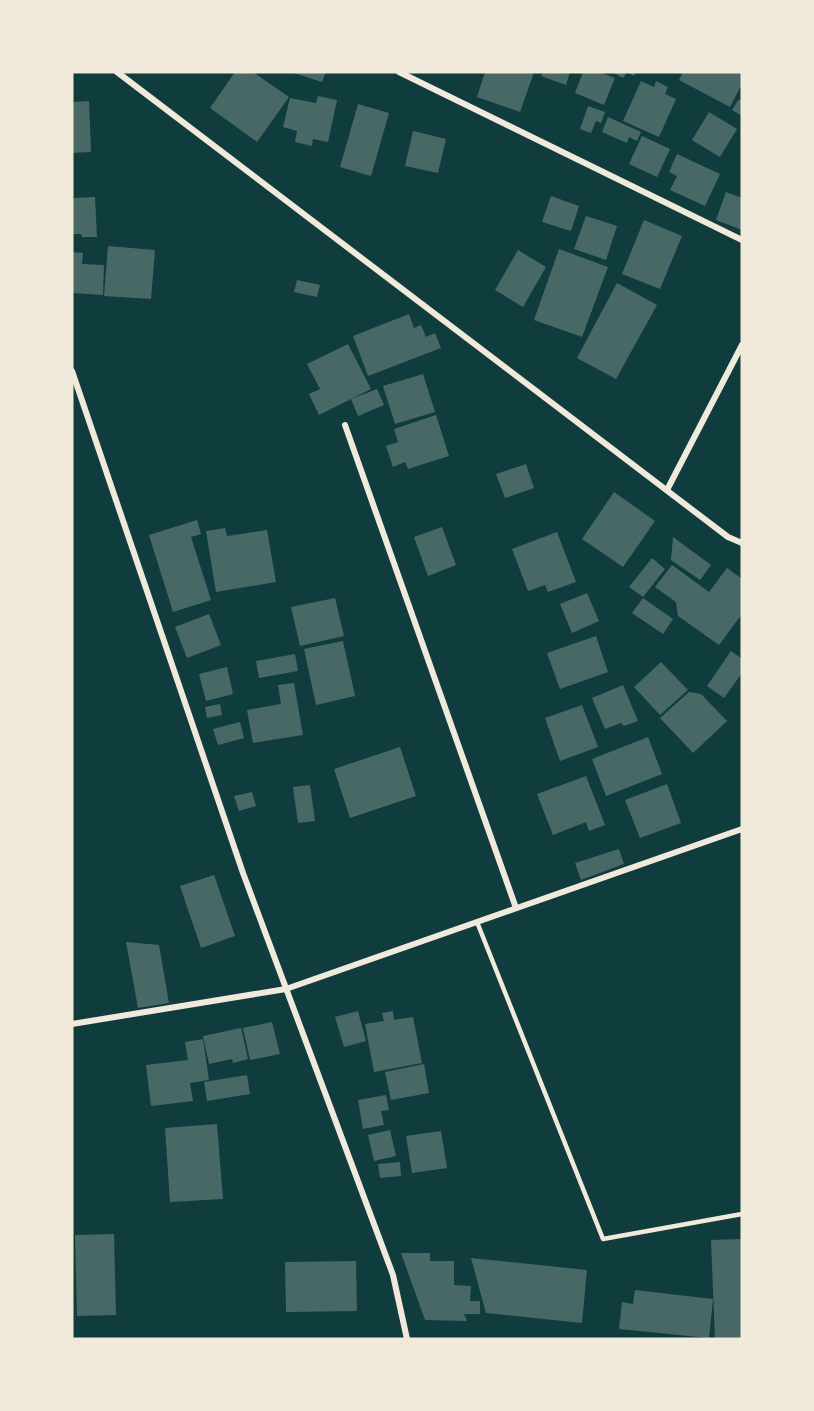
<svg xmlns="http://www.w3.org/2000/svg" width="814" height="1411" font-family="Cabin,sans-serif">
	<rect width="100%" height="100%" fill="#0f3d3e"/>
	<g fill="#486865">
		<path d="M235 72H253L289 97 257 142 210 108Z"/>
		<path d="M291 72H326L322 82Z"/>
		<path d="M485 72H534L520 112 477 97Z"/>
		<path d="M543 72H570L566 85 541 76Z"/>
		<path d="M583 72H599L615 78 604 105 575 93Z"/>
		<path d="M612 72H636L634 76 627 72 623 78Z"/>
		<path d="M683 72H742V84L730 107 679 80Z"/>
		<path d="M641 81 654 87 656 81 668 87 665 94 676 99 659 137 623 121Z"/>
		<path d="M318 96 337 100 328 142 313 139 312 146 295 142 297 131 283 127 290 98 316 103Z"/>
		<path d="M739 99 742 101V116L732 110Z"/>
		<path d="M89 101 91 152 72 153V102Z"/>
		<path d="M358 104 389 113 371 176 340 167Z"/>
		<path d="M588 106 605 112 601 123 596 121 591 133 580 129Z"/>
		<path d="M709 112 737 129 720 157 692 140Z"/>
		<path d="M608 117 641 132 637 141 629 137 627 143 602 132Z"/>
		<path d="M413 131 446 139 438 173 405 166Z"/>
		<path d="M642 136 670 149 657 177 629 164Z"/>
		<path d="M677 154 720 174 705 206 670 190 677 176 669 172Z"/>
		<path d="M726 192 742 198V230L716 220Z"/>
		<path d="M551 196 579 206 571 231 542 222Z"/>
		<path d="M95 197 97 237H82L81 234H72V198Z"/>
		<path d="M586 216 617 226 606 260 574 249Z"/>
		<path d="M644 220 682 236 660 289 622 274Z"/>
		<path d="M108 246 155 250 151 299 104 296Z"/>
		<path d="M559 249 608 267 582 337 534 320Z"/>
		<path d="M518 250 546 267 523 307 495 290Z"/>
		<path d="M72 252 83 253 82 264 104 265 103 295 72 293Z"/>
		<path d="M297 280 320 285 317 297 294 292Z"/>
		<path d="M617 283 657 305 616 379 577 358Z"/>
		<path d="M409 314 414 328 421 325 426 337 435 333 441 348 368 376 353 336Z"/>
		<path d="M348 344 371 389 319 415 309 394 320 389 307 364Z"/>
		<path d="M423 374 435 412 395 424 383 386Z"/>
		<path d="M377 389 384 405 358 416 351 399Z"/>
		<path d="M436 415 449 456 408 469 405 462 393 467 386 446 398 442 394 429Z"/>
		<path d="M526 464 534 488 505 498 496 474Z"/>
		<path d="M614 492 655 521 623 567 582 539Z"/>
		<path d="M197 520 201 534 191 537 211 600 173 612 149 535Z"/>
		<path d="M442 527 456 565 428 576 414 537Z"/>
		<path d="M225 528 227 536 267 530 276 582 216 592 206 531Z"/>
		<path d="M557 532 576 582 548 592 545 585 528 591 512 549Z"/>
		<path d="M673 537 711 565 700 580 671 560Z"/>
		<path d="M652 558 665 569 643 597 629 587Z"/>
		<path d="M672 565 709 592 727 568 742 579V614L719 645 678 616 676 602 655 587Z"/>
		<path d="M587 593 599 621 572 633 560 604Z"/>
		<path d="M335 598 344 636 300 646 291 607Z"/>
		<path d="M643 598 673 619 663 634 632 613Z"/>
		<path d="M209 614 221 645 187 658 175 627Z"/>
		<path d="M596 636 608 672 560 689 547 653Z"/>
		<path d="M343 641 355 696 316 705 304 649Z"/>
		<path d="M731 651 742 659V673L724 698 707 686Z"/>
		<path d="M295 654 298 671 259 678 256 661Z"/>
		<path d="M661 662 688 690 660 715 634 687Z"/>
		<path d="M227 667 233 694 206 701 199 674Z"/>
		<path d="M294 683 303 735 253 743 247 710 281 704 278 685Z"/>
		<path d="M623 685 638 721 624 726 621 723 605 729 592 698Z"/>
		<path d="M689 692 701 694 727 721 693 753 660 718Z"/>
		<path d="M220 704 222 715 207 718 205 707Z"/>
		<path d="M582 705 598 747 560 761 545 718Z"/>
		<path d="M240 722 244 738 218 745 213 729Z"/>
		<path d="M648 737 662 774 606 796 592 759Z"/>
		<path d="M400 747 416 796 350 818 334 769Z"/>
		<path d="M586 776 605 825 589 831 586 822 553 835 537 794Z"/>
		<path d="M667 784 681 823 640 838 625 800Z"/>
		<path d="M310 785 315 821 298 823 293 787Z"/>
		<path d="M252 792 256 806 239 811 234 796Z"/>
		<path d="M619 849 624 864 581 880 575 863Z"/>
		<path d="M214 875 235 936 201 948 180 886Z"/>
		<path d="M126 942 159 945 169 1003 138 1008Z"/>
		<path d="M358 1011 366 1041 344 1047 335 1017Z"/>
		<path d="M393 1011 394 1020 413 1017 422 1063 374 1072 365 1024 384 1021 382 1013Z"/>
		<path d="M272 1022 280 1054 250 1060 243 1028Z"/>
		<path d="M241 1028 248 1059 233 1063 232 1059 209 1064 203 1036Z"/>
		<path d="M203 1039 209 1080 190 1083 193 1101 151 1106 146 1065 188 1060 185 1042Z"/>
		<path d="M424 1064 429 1093 391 1100 385 1072Z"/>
		<path d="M247 1075 250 1094 207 1101 204 1082Z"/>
		<path d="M386 1095 389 1110 381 1111 384 1125 363 1129 358 1100Z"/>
		<path d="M217 1124 223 1199 170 1202 165 1128Z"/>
		<path d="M390 1130 396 1156 374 1161 368 1135Z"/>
		<path d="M441 1131 447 1168 412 1173 406 1136Z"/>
		<path d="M400 1162 401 1176 380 1178 378 1164Z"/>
		<path d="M114 1234 116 1315 77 1316 75 1235Z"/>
		<path d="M742 1239V1339H715L711 1240Z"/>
		<path d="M401 1253H430V1261H454V1285L471 1286 470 1301H480V1314H464L467 1321 425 1320Z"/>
		<path d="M471 1258 587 1270 582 1323 486 1313Z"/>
		<path d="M356 1261 357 1311 286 1312 285 1262Z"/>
		<path d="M635 1290 713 1299 709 1338 619 1329 622 1302 633 1304Z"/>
	</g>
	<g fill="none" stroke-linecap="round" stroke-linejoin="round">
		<path stroke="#f1e9da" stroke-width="4.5" d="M477 922 603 1239 742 1214"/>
		<g stroke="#f1e9da" stroke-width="6">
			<path d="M117 72 728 537 742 543"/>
			<path d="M399 72 742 240"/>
			<path d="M72 371 243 873 393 1275 407 1339"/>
			<path d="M345 425 516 908"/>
			<path d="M667 490 742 345"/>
			<path d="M72 1024 286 989 742 829"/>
		</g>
	</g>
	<rect width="814" height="1411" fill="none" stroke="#f1e9da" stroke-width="147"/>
</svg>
